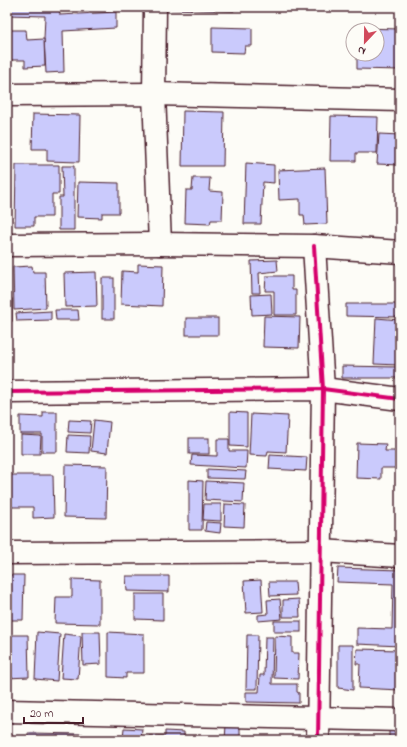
<svg xmlns="http://www.w3.org/2000/svg" width="407" height="747" font-family="'Indie Flower',sans-serif">
	<rect width="100%" height="100%" fill="#fdfcf7"/>
	<filter id="ink" filterUnits="userSpaceOnUse"><feTurbulence type="fractalNoise" baseFrequency=".025" numOctaves="2"/><feDisplacementMap in="SourceGraphic" scale="8" xChannelSelector="R" yChannelSelector="G"/><feConvolveMatrix kernelMatrix="1 2 1 2 8 2 1 2 1" color-interpolation-filters="sRGB"/></filter>
	<g filter="url(#ink)">
		<g fill="#cacafc" stroke="#4a1f2b">
			<path d="M7 7H59L60 15 116 12V28L63 31 64 72 46 73 44 39 45 16 7 15Z"/>
			<path d="M171 7H234V11L171 9Z"/>
			<path d="M212 27 252 28V46H245L244 53 212 52Z"/>
			<path d="M358 28 400 29V70L357 69V54H377V30H357Z"/>
			<path d="M8 30H26L27 40 44 39 45 66 25 67V60H9Z"/>
			<path d="M183 111 224 112 223 166H182Z"/>
			<path d="M33 114 80 115 79 162 47 161V149H32Z"/>
			<path d="M331 116 378 117 377 153H356V161H330Z"/>
			<path d="M7 121H8L7 162Z"/>
			<path d="M379 134 400 135V165L377 164Z"/>
			<path d="M246 163 274 165V183L263 182 261 224H244Z"/>
			<path d="M16 165H59V194H52V217H34V226H15Z"/>
			<path d="M62 166H74V230H59V197H63Z"/>
			<path d="M7 167H10V193L7 192Z"/>
			<path d="M325 168 327 224 305 225 304 215H300V199L279 200 278 170Z"/>
			<path d="M193 178H210L209 191 223 192 222 220H211L210 224 185 223 186 190H192Z"/>
			<path d="M78 182 119 183V213H102V218L77 217Z"/>
			<path d="M277 260 278 271 259 273 260 293H252L251 261Z"/>
			<path d="M138 264 163 265 162 306 121 304 122 271 138 272Z"/>
			<path d="M32 266 33 272H45L46 308 14 310 13 267Z"/>
			<path d="M96 272 97 306 65 307 64 273Z"/>
			<path d="M266 276H292V290H296V315H274V291H265Z"/>
			<rect x="102" y="278" width="12" height="41"/>
			<path d="M271 294 272 314 252 315 251 295Z"/>
			<rect x="7" y="299" width="5" height="22"/>
			<path d="M346 304H400V317L346 316Z"/>
			<path d="M55 310H78L79 320H56Z"/>
			<path d="M51 311V320L17 321 16 313Z"/>
			<path d="M264 316 300 317 299 348 263 347Z"/>
			<rect x="186" y="318" width="32" height="17"/>
			<path d="M376 318 400 320 399 365 374 364Z"/>
			<path d="M342 366 398 367V378H342Z"/>
			<path d="M43 412H57V452H42V434H20V416L43 417Z"/>
			<path d="M230 412 247 413V447L230 446Z"/>
			<path d="M251 414 288 416 286 452 268 451 267 456 249 455Z"/>
			<path d="M69 420 91 421 90 433 68 432Z"/>
			<path d="M94 420 110 422 107 453 91 451Z"/>
			<path d="M21 435 41 436 40 454H21Z"/>
			<path d="M68 435 90 436 89 453 67 452Z"/>
			<rect x="189" y="438" width="20" height="16"/>
			<path d="M217 439H229V451H247L246 468 191 465 192 455 217 456Z"/>
			<path d="M357 443 386 444 385 451H400V468H381V479L356 478Z"/>
			<path d="M270 455 307 457 306 471 269 469Z"/>
			<path d="M65 465 107 466 106 518 64 517Z"/>
			<path d="M207 469 246 471 245 479 207 478Z"/>
			<path d="M8 475H53L54 517 33 518V507H9Z"/>
			<path d="M189 480 203 481 202 530H189Z"/>
			<path d="M206 481 244 483 243 502 205 500Z"/>
			<path d="M204 504H221V521L203 520Z"/>
			<path d="M225 504 245 505 244 527 224 526Z"/>
			<path d="M206 522 221 523 220 533 205 531Z"/>
			<path d="M338 568 400 570V646L357 644V628L392 629 393 584 337 582Z"/>
			<path d="M8 575H24L23 620H7V580H8Z"/>
			<path d="M126 576H169V592L127 591Z"/>
			<path d="M72 579 100 580V624L55 623 56 597H72Z"/>
			<path d="M261 580 263 612 246 613 244 581Z"/>
			<path d="M269 582H295L296 595 270 596Z"/>
			<path d="M135 594H163V620L135 619Z"/>
			<path d="M280 599 282 619 258 621V615L268 614 267 600Z"/>
			<path d="M299 599 300 617H283V600Z"/>
			<rect x="274" y="621" width="27" height="11"/>
			<path d="M37 632 60 634 57 681 35 679Z"/>
			<path d="M82 632H100L101 664 83 665Z"/>
			<path d="M108 632 144 634V673H126V678L108 677Z"/>
			<path d="M64 634 81 636 78 679 61 678Z"/>
			<path d="M7 635H28L29 677 7 678Z"/>
			<path d="M247 635H258L257 689H246Z"/>
			<path d="M275 636 292 637V653H299L298 679 274 678Z"/>
			<path d="M265 637H273L272 684H297V692L299 693V703L246 702V692H259L260 675H264Z"/>
			<path d="M338 645H353V690L338 688Z"/>
			<path d="M357 649 400 650V690L359 688 360 664H356Z"/>
			<path d="M226 725 240 726V740H225Z"/>
			<path d="M124 728 142 729 141 740H123Z"/>
			<path d="M165 731 184 732V740H149V736H165Z"/>
			<path d="M389 731 400 732V740H389Z"/>
			<path d="M28 733 83 734V740H28Z"/>
		</g>
		<g fill="none" stroke-linecap="round" stroke-linejoin="round">
			<g stroke="#4a1f2b" stroke-width="25">
				<g id="minor">
					<path d="M155 7 154 94 160 244"/>
					<path d="M7 95 154 94 400 100"/>
					<path d="M7 245 160 244 314 246 400 252"/>
					<path d="M314 246 323 389 318 740"/>
					<path d="M7 392 323 389 400 399"/>
					<path d="M7 553 321 551 400 556"/>
					<path d="M7 711 400 720"/>
				</g>
			</g>
			<use href="#minor" stroke="#fdfcf7" stroke-width="22"/>
			<g stroke="#fdfcf7" stroke-width="6">
				<g id="cycleway">
					<path d="M314 246 323 389 318 740"/>
					<path d="M7 392 323 389 400 399"/>
				</g>
			</g>
			<use href="#cycleway" stroke="#d6006c" stroke-width="4"/>
		</g>
	</g>
	<rect width="407" height="747" fill="none" stroke="#fdfcf7" stroke-width="24"/>
	<rect x="12" y="12" width="383" height="723" fill="none" stroke="#4a1f2b" stroke-width="1.5" filter="url(#ink)"/>
	<g transform="translate(365 42) rotate(202)"><circle r="19" fill="#fdfcf7" stroke="#b5a4a5"/>
	<path d="M0-3L7 15L0 10L-7 15Z" fill="#d1495b"/>
	<text y="-6" font-size="11" font-weight="bold" text-anchor="middle" fill="#4a1f2b">N</text>
	</g>
	<path d="M24 717v6h59v-6" fill="none" stroke="#4a1f2b" stroke-width="2"/>
	<text x="30" y="717" font-size="12" fill="#4a1f2b" stroke="#fdfcf7" stroke-width="3" paint-order="stroke">20 m</text>
</svg>
